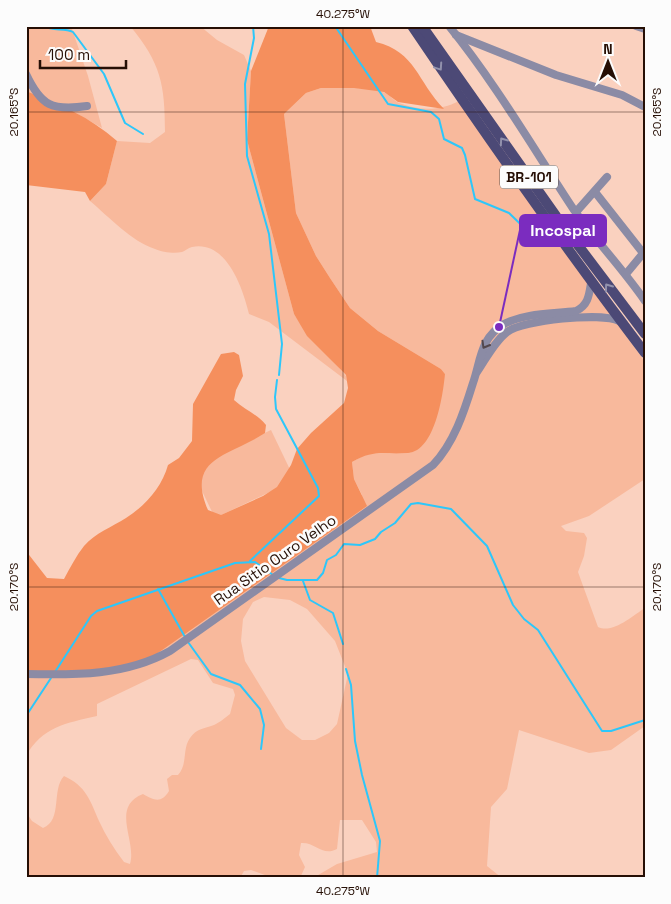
<svg xmlns="http://www.w3.org/2000/svg" width="671" height="904" font-family="'Space Grotesk',sans-serif">
	<rect width="100%" height="100%" fill="#fad1bf"/>
	<g fill="#f8b99c" fill-rule="evenodd">
		<path d="M26 26H71L88 76 102 128 62 105 26 91Z"/>
		<path d="M130 26H200L217 40 244 55 251 71 247 140 294 314C308 337 328 355 346 376L347 381 269 322 249 314C243 289 227 240 192 247 188 248 185 251 182 252 174 254 162 252 155 249 131 241 109 217 90 201L106 184 117 141 150 143 165 132C165 85 161 63 130 26Z"/>
		<path d="M321 88C340 88 365 86 383 92 389 94 393 100 399 103 420 111 440 111 459 101L645 362V479L589 516 561 526 566 531 584 533 587 538 584 556 578 572 598 627C613 634 632 616 645 608V726L611 750 589 753 519 730 507 789 491 807 487 866 502 878H313L337 864 377 852 376 842 362 820H340L337 849C322 857 316 842 301 843L299 855 305 867 300 878H273L251 870 244 871 240 878H26V812L32 821 43 828C63 820 51 790 64 776 86 786 90 800 99 821 106 836 114 849 124 862L130 864C137 841 110 807 143 794 154 800 161 804 169 791L167 779 172 775H178C188 764 182 749 190 738 197 728 204 729 214 725 219 723 226 717 230 714L235 695 233 689 213 683 198 660 191 659 97 704V716C66 723 42 727 26 756V673L362 495 354 479 352 462 366 454 411 453 445 374 441 369 378 331 350 308 330 278 316 256 296 213 284 114 306 93ZM264 597 290 600 307 609 335 641 348 674 337 724 329 733 315 740H302L286 728 245 661 241 641 243 619 253 602Z"/>
		<path d="M271 430 295 480 215 518 191 468Z"/>
	</g>
	<g fill="#f58f5d">
		<path d="M269 26H370L376 42C416 52 417 81 444 109L398 102 384 92 354 88H321L306 93 284 114 296 213 316 256 330 278 350 308 378 331 441 369 445 374C443 395 435 451 408 453 384 455 374 449 352 462L354 479 367 506 148 660 98 673H26V551L47 578 64 579C70 568 76 556 84 546 95 533 112 527 126 518 145 506 162 487 168 465L179 458 192 441 193 404 221 354 234 352 239 355 243 376 236 390 234 400C245 410 257 414 266 425L265 433C230 456 185 457 208 510L221 515 263 496 277 487 291 465 297 449 311 433 344 403 348 388 346 375 307 336 294 314 247 140 251 71Z"/>
		<path d="M26 91C60 104 90 117 117 141L106 184 90 201 85 192 26 185Z"/>
	</g>
	<g fill="none" stroke-linecap="round" stroke-linejoin="round">
		<g stroke="#2dc7fa" stroke-width="2">
			<path d="M44 26C53 32 64 27 73 32L104 74 125 123 143 134"/>
			<path d="M253 26 254 38 245 84 247 156 269 234 282 344 279 375"/>
			<path d="M335 26 388 104 431 112 439 119 444 139 462 148 465 155 475 199 509 213 541 244"/>
			<path d="M250 561 319 496 318 488 276 409 275 397 277 380"/>
			<path d="M279 578 287 580H317L323 573 327 560 336 555 344 544 360 545 375 539 381 532 395 523 411 504 418 503 451 509 487 546 513 605 524 619 538 630 602 731H611L645 720"/>
			<path d="M303 581 310 600 333 613 343 644"/>
			<path d="M158 589 185 637"/>
			<path d="M188 642 211 674 240 685 260 709 264 725 261 749"/>
			<path d="M346 669 351 685 355 741 362 775 380 841 377 878"/>
			<path d="M55 672 91 616 97 611 235 563 255 562 273 575"/>
			<path d="M26 716 51 678"/>
		</g>
		<g stroke="#8b8ba5" stroke-width="8">
			<path d="M449 26C496 84 533 148 574 210 596 241 623 269 645 301"/>
			<path d="M636 26 645 29"/>
			<path d="M456 35 556 75 622 95 645 107"/>
			<path d="M26 74C41 106 52 111 87 106"/>
			<path d="M595 192 643 253"/>
			<path d="M576 212 607 177"/>
			<path d="M626 274 645 251"/>
			<path d="M477 372C486 359 494 342 507 332 523 320 602 312 619 321"/>
			<path d="M26 674C76 675 125 676 170 651L433 465C454 443 464 412 473 383 481 360 480 338 504 324 525 313 553 314 576 311 588 305 589 296 591 283"/>
		</g>
		<g stroke="#4c4976" stroke-width="10">
			<path d="M412 26C487 137 564 246 645 353"/>
			<path d="M422 26 556 216 645 334"/>
		</g>
	</g>
	<defs><path id="oneway-chevron" d="M-2-3.5L2.5 0L-2 3.5" fill="none" stroke-width="1.6" stroke-linecap="round" stroke-linejoin="round" transform="scale(1.25)"/></defs>
	<g stroke="#9291ac">
		<use href="#oneway-chevron" transform="translate(439 67) rotate(56)"/>
		<use href="#oneway-chevron" transform="translate(503 141) rotate(-125)"/>
		<use href="#oneway-chevron" transform="translate(608 287) rotate(-126)"/>
	</g>
	<use stroke="#53474d" href="#oneway-chevron" transform="translate(485 345) rotate(120)"/>
	<path fill="none" stroke="#260f05" stroke-width="1" stroke-opacity="0.45" d="M343 26V878M26 112H645M26 587H645"/>
	<g text-anchor="middle" stroke-width="5" stroke-linejoin="round" paint-order="stroke">
		<rect fill="#fcfcfc" stroke="#66564f" stroke-width="1" x="500" y="165.5" width="58" height="23" rx="4"/>
		<g font-size="14" font-weight="bold" fill="#260f05">
			<text x="529" y="182">BR-101</text>
		</g>
		<g font-size="15" fill="#260f05" stroke="#fcfcfc">
			<text transform="translate(275 560) rotate(-35)" y="5">Rua Sitio Ouro Velho</text>
		</g>
	</g>
	<path fill="none" stroke="#7b2cbf" stroke-width="2" d="M499 327L520 230"/>
	<circle fill="#7b2cbf" stroke="#fcfcfc" stroke-width="2" cx="499" cy="327" r="5"/>
	<rect fill="#7b2cbf" stroke="#7b2cbf" stroke-width="2" x="520" y="215" width="86" height="31" rx="5"/>
	<g font-size="16" text-anchor="middle" font-weight="bold" fill="#fff">
		<text x="563" y="236">Incospal</text>
	</g>
	<rect width="671" height="904" fill="none" stroke="#fcfcfc" stroke-width="55"/>
	<g transform="translate(608 62)" stroke="#fcfcfc" stroke-width="4" paint-order="stroke">
	<path d="M0-4L9 19L0 12L-9 19Z" fill="#260f05"/>
	<text y="-8" font-size="14" font-weight="bold" text-anchor="middle" fill="#260f05">N</text>
	</g>
	<path d="M40 60v8h86v-8" fill="none" stroke="#260f05" stroke-width="2.5"/>
	<text x="48" y="60" font-size="15" fill="#260f05" stroke="#fcfcfc" stroke-width="4" paint-order="stroke">100 m</text>
	<rect x="28" y="28" width="616" height="848" fill="none" stroke="#260f05" stroke-width="2"/>
	<g font-size="12" text-anchor="middle" fill="#260f05">
		<text x="343" y="18">40.275°W</text>
		<text transform="translate(14 112) rotate(-90)" y="4">20.165°S</text>
		<text transform="translate(657 112) rotate(-90)" y="4">20.165°S</text>
		<text transform="translate(14 587) rotate(-90)" y="4">20.170°S</text>
		<text transform="translate(657 587) rotate(-90)" y="4">20.170°S</text>
		<text x="343" y="895">40.275°W</text>
	</g>
</svg>
